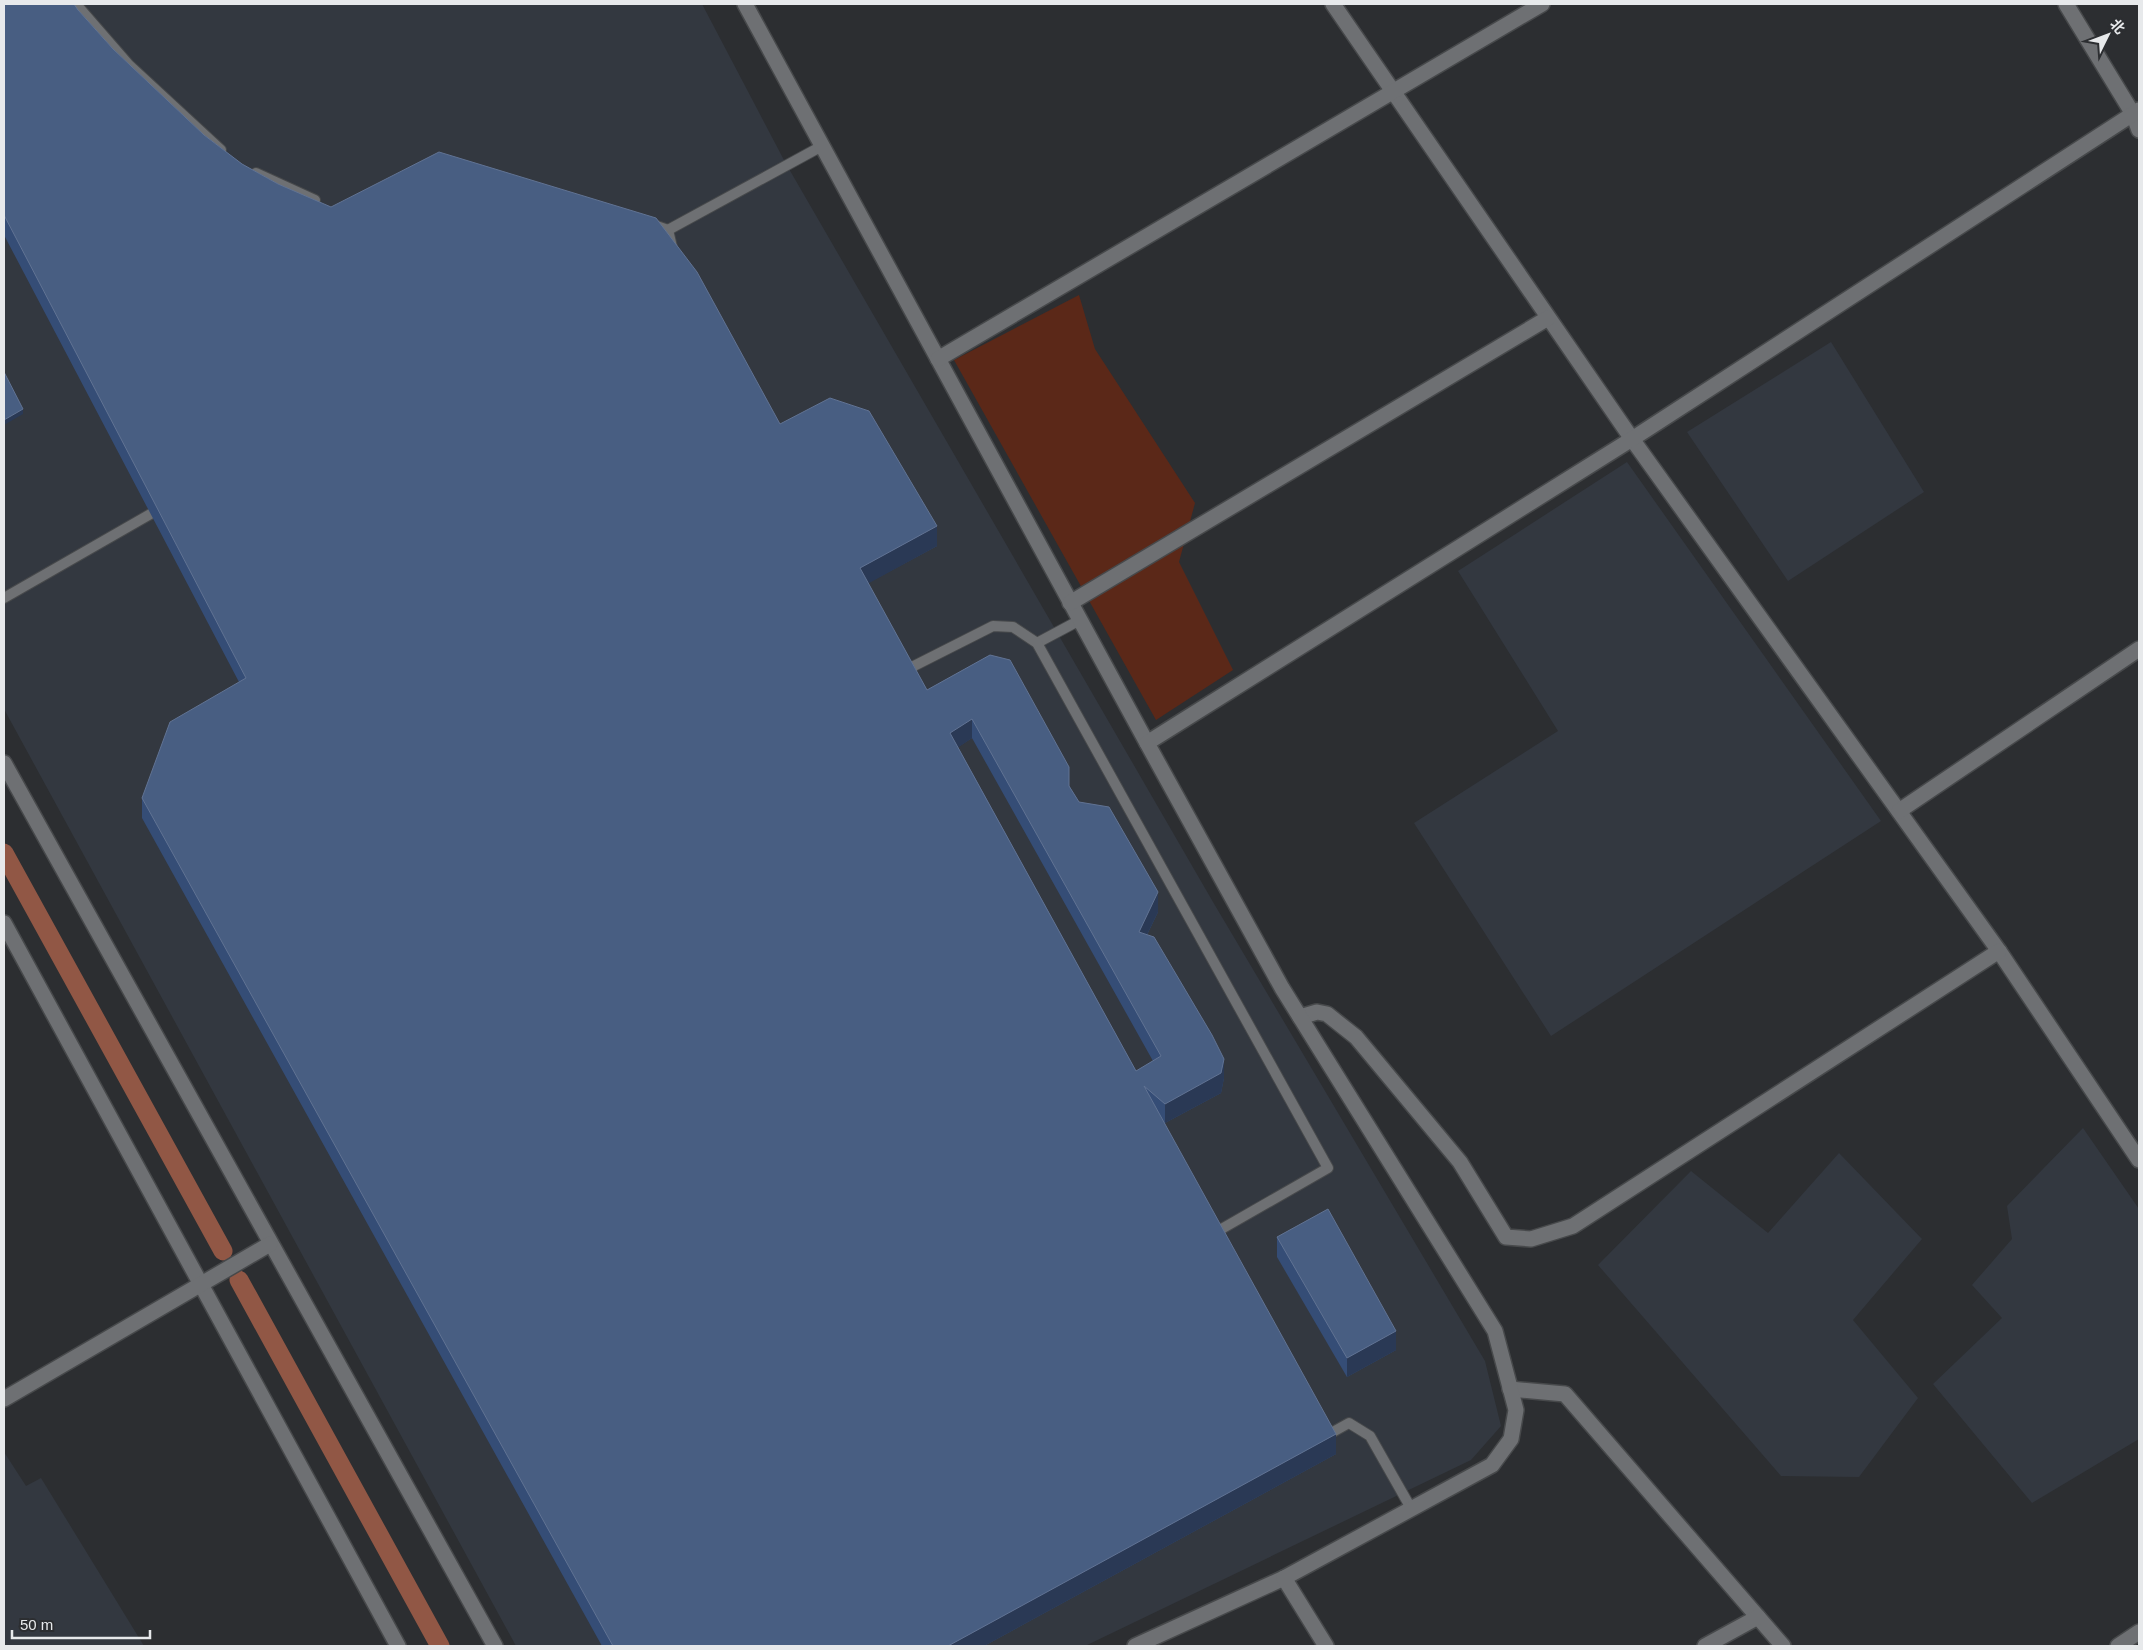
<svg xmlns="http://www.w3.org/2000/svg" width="2143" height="1650" font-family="Arial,'Noto Sans SC',sans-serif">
	<rect width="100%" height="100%" fill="#2c2e31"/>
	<g fill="#333840">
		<path d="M4 4H702L785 162 1213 902 1485 1361 1501 1426 1471 1460 1085 1646H516L4 709Z"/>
		<path d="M1831 342 1924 492 1788 581 1687 432Z"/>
		<path d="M1627 462 1881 821 1551 1036 1414 823 1558 731 1458 571Z"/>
		<path d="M2083 1128 2139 1209V1439L2032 1503 1933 1384 2002 1318 1972 1285 2012 1239 2007 1206Z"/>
		<path d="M1839 1153 1922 1239 1853 1320 1918 1398 1859 1477 1781 1476 1598 1265 1691 1171 1768 1233Z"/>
		<path d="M4 1452 26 1486 41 1478 144 1646H4Z"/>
	</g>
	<path fill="#5b2818" d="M1079 295 1095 349 1195 503 1179 562 1233 670 1156 720 954 360Z"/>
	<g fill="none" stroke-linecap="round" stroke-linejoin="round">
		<g stroke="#915745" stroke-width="19">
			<path d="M4 853 223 1251"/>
			<path d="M239 1280 440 1646"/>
		</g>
		<g stroke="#47494b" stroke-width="12">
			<g id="lane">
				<path d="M76 4 129 65 221 150"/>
				<path d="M256 173 315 200"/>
				<path d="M651 224 668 230 672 247"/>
				<path d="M668 230 822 146"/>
				<path d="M4 598 161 508"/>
				<path d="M1037 643 1080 620"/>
				<path d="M902 672 993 626 1013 627 1037 643 1328 1168 1211 1235"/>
				<path d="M1322 1438 1349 1423 1370 1436 1412 1510"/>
			</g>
		</g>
		<g stroke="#47494b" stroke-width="18">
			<g id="street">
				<path d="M745 4 1147 743"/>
				<path d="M1333 4 1632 439 1999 951 2139 1160"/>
				<path d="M2066 4 2133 114 2139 130"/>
				<path d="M938 359 1542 4"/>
				<path d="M1070 603 1548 318"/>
				<path d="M4 763 495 1646"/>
				<path d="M1899 811 2139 649"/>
				<path d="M4 923 398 1646"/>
				<path d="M1300 1017 1317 1012 1327 1014 1356 1037 1460 1162 1506 1237 1531 1239 1573 1226 1999 951"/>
				<path d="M1510 1389 1565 1394 1783 1646"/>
				<path d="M1135 1646 1284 1578"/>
				<path d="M1705 1646 1758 1617"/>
				<path d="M2118 1646 2139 1632"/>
			</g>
		</g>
		<g stroke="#47494b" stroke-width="18">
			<g id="secondary">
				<path d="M4 1399 270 1244"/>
				<path d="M1326 1646 1284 1578 1492 1465 1511 1439 1516 1410 1495 1331 1282 988 1147 743 1632 439 2139 110"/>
			</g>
		</g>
		<use href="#lane" stroke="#6e7073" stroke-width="10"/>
		<use href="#street" stroke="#6e7073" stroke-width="15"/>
		<use href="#secondary" stroke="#6e7073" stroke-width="15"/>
	</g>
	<g fill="#354d76" fill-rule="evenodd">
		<path d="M4 4 78 10 113 49 204 135 242 164 278 184 780 424 937 546 868 583 927 690 990 655 1079 802 1158 912 1147 935 1224 1078 1221 1093 1165 1123 1164 1122 1336 1454 984 1646H602L142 818V798L239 682 4 235ZM972 738 1153 1061 1136 1071 958 747Z"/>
		<path d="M1277 1237 1396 1350 1347 1377 1277 1257Z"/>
	</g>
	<g fill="#2a3955">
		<path d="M23 409V414L4 425V420Z"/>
		<path d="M937 526V546L860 588V568Z"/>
		<path d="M972 719V738L950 753V733Z"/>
		<path d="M1158 892V912L1139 951V932Z"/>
		<path d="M1224 1059V1078L1221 1093 1165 1123V1104Z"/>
		<path d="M1396 1331V1350L1347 1377V1358Z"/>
		<path d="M1336 1434V1454L984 1646H948Z"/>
	</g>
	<g fill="#485e82" stroke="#617393" fill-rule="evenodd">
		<path d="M4 4H74L78 10 113 49 204 135 242 164 278 184 331 207 439 152 656 218 697 272 780 424 830 398 869 411 937 526 860 568 927 690 990 655 1010 660 1069 767V786L1079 802 1109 807 1158 892 1139 932 1154 937 1212 1035 1224 1059 1221 1073 1165 1104 1144 1086 1336 1434 948 1646H613L142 798 170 722 246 678 4 215ZM972 719 1161 1056 1136 1071 950 733Z"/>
		<path d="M4 372 23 409 4 420Z"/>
		<path d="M1328 1209 1396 1331 1347 1358 1277 1237Z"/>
	</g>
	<rect width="2143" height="1650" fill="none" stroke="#e7e9eb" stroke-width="10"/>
	<g transform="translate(2108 35) rotate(48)" stroke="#2c2e31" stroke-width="4" paint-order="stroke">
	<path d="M0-4L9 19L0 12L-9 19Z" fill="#e7e9eb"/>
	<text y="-8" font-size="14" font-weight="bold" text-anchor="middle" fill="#e7e9eb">北</text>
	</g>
	<path d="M12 1630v8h138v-8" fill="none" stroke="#e7e9eb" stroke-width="2.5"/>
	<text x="20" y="1630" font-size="15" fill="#e7e9eb" stroke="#2c2e31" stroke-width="4" paint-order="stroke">50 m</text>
</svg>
